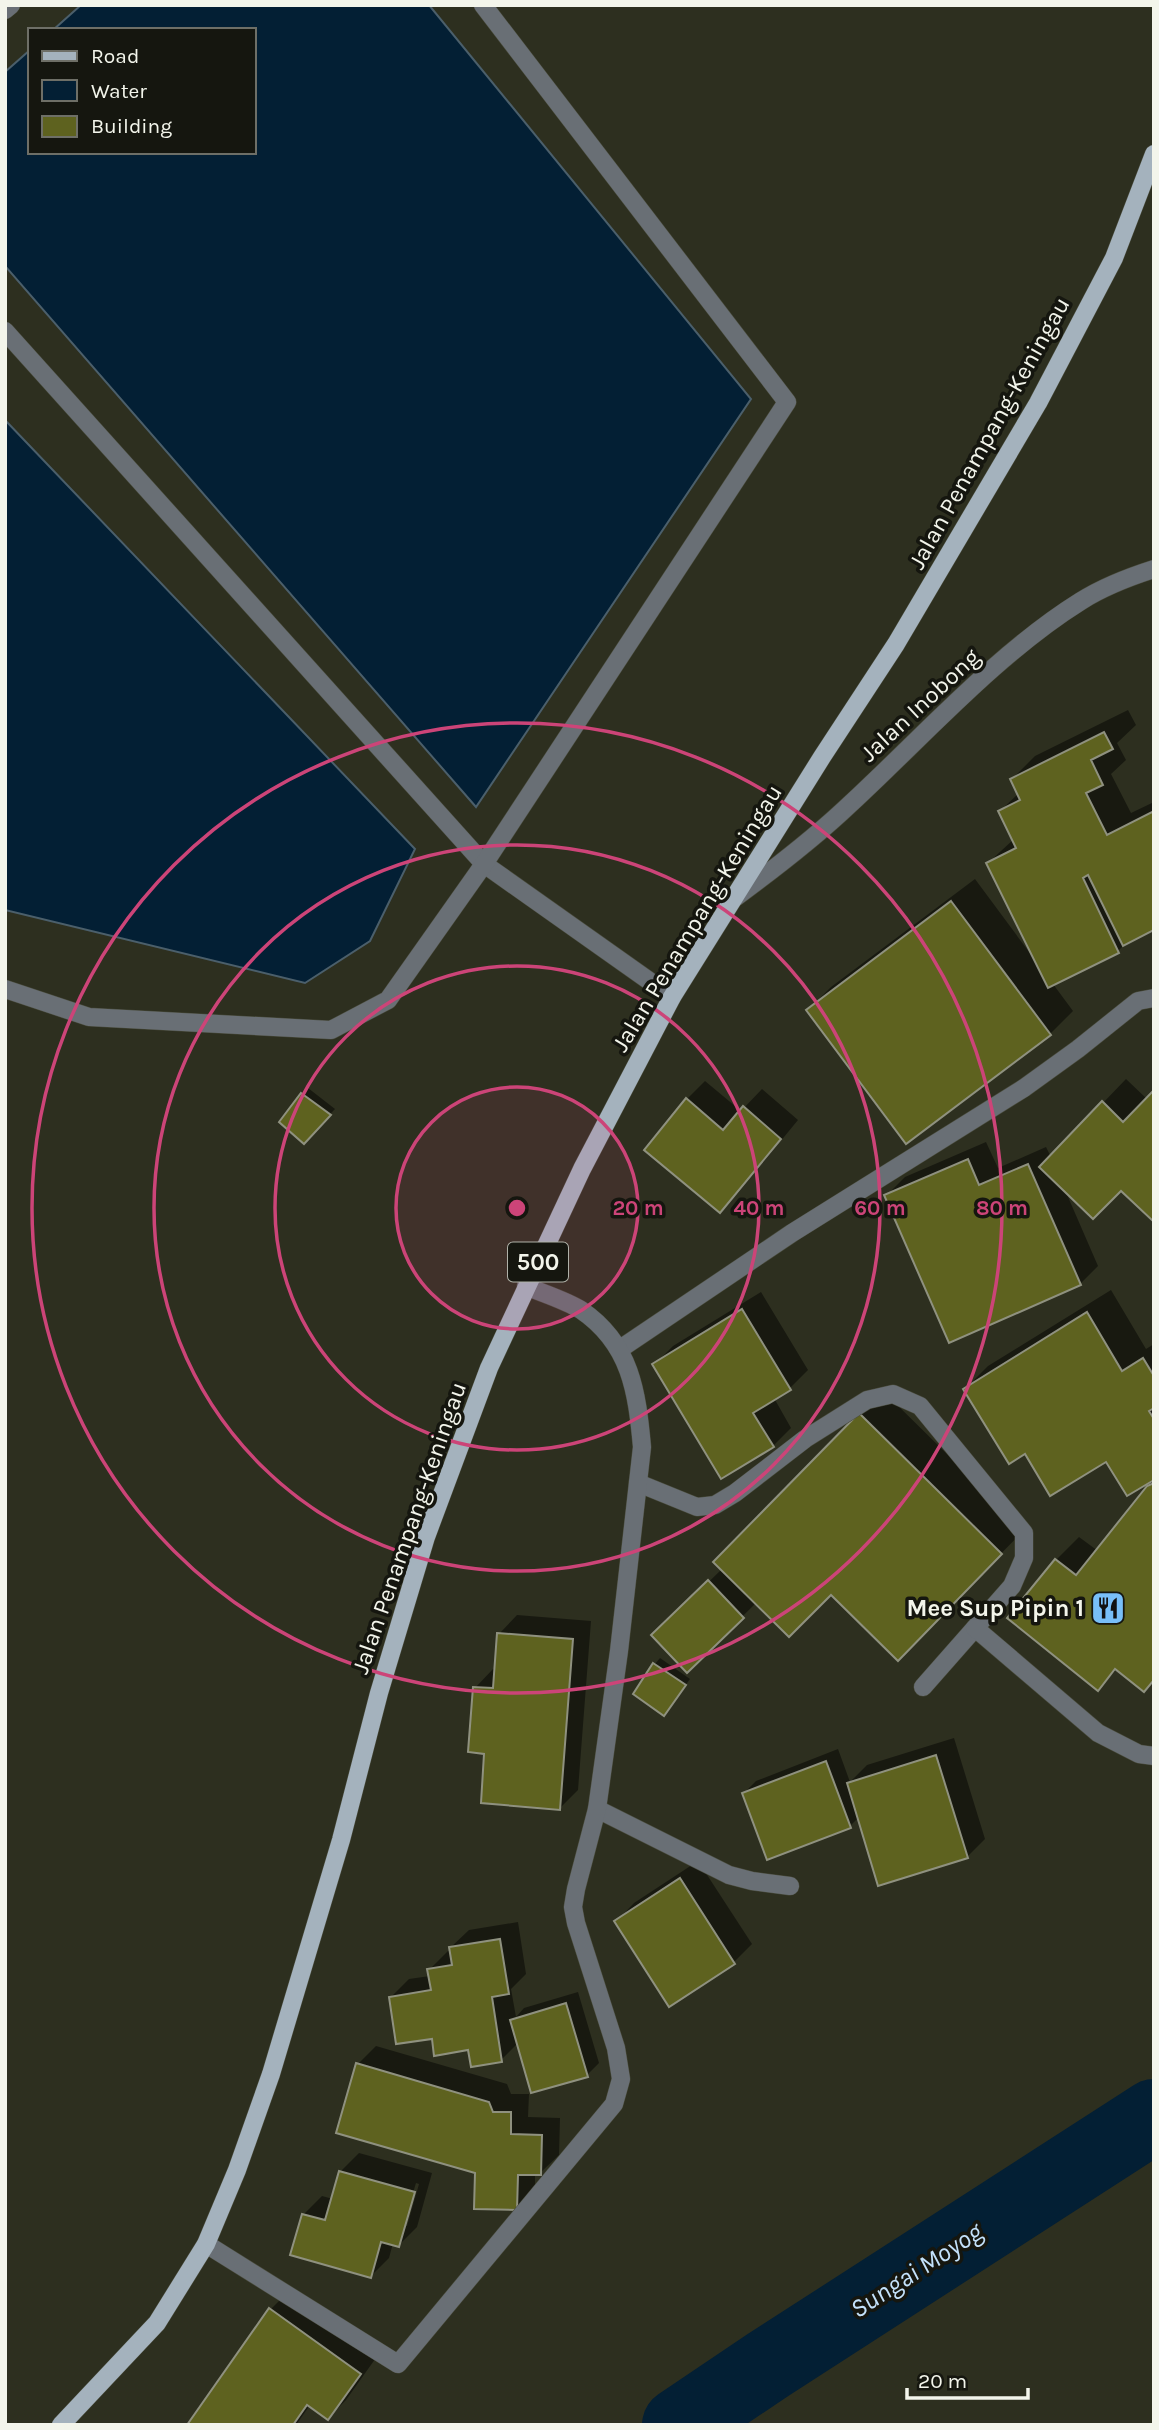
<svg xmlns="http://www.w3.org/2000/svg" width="1159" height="2430" font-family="Karla,sans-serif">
	<rect width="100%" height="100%" fill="#2d2f1f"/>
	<g fill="#031f34" stroke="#4b5f6b" stroke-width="2">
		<path d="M81 5H429L751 399 476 807 5 266V72L30 50V152H254V30H53Z"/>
		<path d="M5 420 415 849 370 941 305 983 5 910Z"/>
	</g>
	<g fill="#0007" fill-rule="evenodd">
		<path d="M1128 710 1136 725 1117 743 1126 760 1111 774 1131 813 1154 802V928L1128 941 1118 951 1053 984 1073 1011 1050 1034 808 1010 831 987 975 879 1032 956 1034 955 988 863 1014 839 1000 811 1019 793 1012 779 1035 756Z"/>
		<path d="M1126 1079 1147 1099 1121 1189 1065 1190 1098 1266 1080 1284 887 1195 905 1177 986 1142 998 1168 1046 1147 1051 1157Z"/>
		<path d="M705 1081 741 1111 762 1089 798 1120 738 1193 720 1211 687 1099Z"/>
		<path d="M308 1088 335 1109 304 1141 302 1094Z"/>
		<path d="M1111 1290 1146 1349 1154 1344V1478L1106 1459 1025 1452 965 1389 988 1366Z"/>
		<path d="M761 1292 808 1370 790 1388 774 1398 791 1428 773 1446 655 1364 673 1346Z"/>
		<path d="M883 1391 1024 1530 898 1659 831 1593 756 1603 687 1671 653 1636 722 1569Z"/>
		<path d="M1154 1482V1680L1117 1669 1097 1689 1010 1618 1056 1560 1079 1537 1098 1551Z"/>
		<path d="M517 1615 591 1621 578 1790 560 1808 486 1752 475 1688 493 1669H496L499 1634Z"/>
		<path d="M660 1658 690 1679 664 1714 655 1664Z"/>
		<path d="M954 1738 985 1839 967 1857 859 1817 850 1826 744 1793 756 1781 838 1749 850 1782 867 1765Z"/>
		<path d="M698 1861 752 1944 734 1962 670 2004 616 1922 634 1903Z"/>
		<path d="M518 1922 526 1974 511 1989 516 2017 524 2008 578 1992 599 2063 587 2075 518 2043 501 2060 433 2037 391 1997 409 1979 430 1976 429 1970 448 1951H451L450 1948 469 1930Z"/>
		<path d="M376 2046 507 2084 511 2094H529L528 2117 560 2118 559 2155 540 2173H535V2190L516 2208 358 2064Z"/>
		<path d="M359 2153 432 2173 417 2227 399 2245 393 2243 389 2258 371 2276 303 2215 322 2196 333 2199 340 2172ZM416 2183 419 2184 407 2226H403Z"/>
		<path d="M289 2291 378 2355 346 2400 328 2418 310 2405 296 2425H189L271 2309Z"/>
	</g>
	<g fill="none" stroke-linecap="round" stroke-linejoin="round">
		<path stroke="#031f34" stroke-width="74" d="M679 2425 768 2365 1154 2116"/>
	</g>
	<g fill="#5e621f" stroke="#8f917f" stroke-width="2">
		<path d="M1104 732 1113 749 1091 760 1103 785 1086 793 1107 835 1152 812 1154 815V930L1123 946 1088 875 1083 878 1119 953 1048 988 986 863 1016 848 998 811 1020 800 1010 779Z"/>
		<path d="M951 901 1051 1035 906 1144 806 1010Z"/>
		<path d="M1154 1090V1222L1121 1191 1093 1219 1039 1167 1102 1101 1123 1122Z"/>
		<path d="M301 1093 331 1115 304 1144 279 1122Z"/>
		<path d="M686 1098 723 1130 743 1106 781 1139 720 1213 644 1150Z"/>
		<path d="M968 1159 979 1185 1028 1164 1081 1285 949 1343 884 1195Z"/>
		<path d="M742 1309 791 1390 753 1413 774 1447 721 1479 652 1364Z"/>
		<path d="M1087 1312 1122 1371 1143 1358 1154 1376V1408L1149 1411 1154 1419V1480L1127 1496 1106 1462 1050 1496 1025 1454 1009 1464 963 1389Z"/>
		<path d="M859 1413 1002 1554 898 1661 831 1595 789 1637 713 1562Z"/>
		<path d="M1154 1483V1680L1144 1692 1115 1669 1098 1691 1007 1618 1055 1559 1076 1575 1147 1486Z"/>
		<path d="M708 1580 744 1618 687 1673 651 1635Z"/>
		<path d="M497 1633 573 1639 560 1810 481 1803 484 1754 468 1752 473 1687 493 1688Z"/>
		<path d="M653 1663 686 1685 664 1716 633 1694Z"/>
		<path d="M936 1755 968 1858 878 1886 847 1783Z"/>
		<path d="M826 1761 851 1828 767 1860 742 1793Z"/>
		<path d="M680 1878 735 1964 669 2007 614 1921Z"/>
		<path d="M500 1939 509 1994 492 1997 502 2062 471 2067 468 2050 434 2056 432 2039 396 2044 389 1997 431 1990 427 1969 452 1965 449 1947Z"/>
		<path d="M566 2003 588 2077 531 2093 510 2020Z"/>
		<path d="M356 2063 489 2102 493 2112H511V2134L542 2135 541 2175H518L517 2210 474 2209 475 2173 336 2133Z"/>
		<path d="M339 2171 415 2192 399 2247 381 2242 371 2278 290 2255 302 2214 325 2220Z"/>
		<path d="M269 2308 361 2374 328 2420 307 2405 293 2425H187Z"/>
	</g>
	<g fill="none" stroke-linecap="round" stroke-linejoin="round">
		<g stroke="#494b3c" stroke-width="19">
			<g id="minor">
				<path d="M5 10 11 5"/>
				<path d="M5 331 484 864 672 997"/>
				<path d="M736 897C774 869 812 840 847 807 921 739 996 654 1081 601 1103 587 1129 577 1154 569"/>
				<path d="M5 989 89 1017 331 1030 388 1000 484 864 787 402 483 5"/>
				<path d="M620 1349 792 1233 1024 1088 1078 1049 1138 1001 1154 998"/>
				<path d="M638 1483 697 1507 715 1505 735 1493 805 1439 840 1417 867 1400 893 1394 920 1406 1024 1533V1558L1012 1586 923 1687"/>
				<path d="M975 1628 1098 1733 1139 1754 1154 1756"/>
				<path d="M597 1809 729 1875 752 1881 790 1886"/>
				<path d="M206 2244 398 2364 614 2104 621 2079 616 2048 576 1923 573 1907 576 1889 597 1809 619 1651 642 1447C637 1392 631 1344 581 1310 565 1300 544 1294 526 1286"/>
			</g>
		</g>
		<g stroke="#494b3c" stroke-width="19">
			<path id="major" d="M61 2425 157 2323 206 2244 237 2170 271 2074 341 1840 379 1693 426 1537 489 1368 582 1169 672 997 822 757 896 644 1038 403 1114 258 1154 154"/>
		</g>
		<use href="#minor" stroke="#696f75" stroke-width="18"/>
		<use href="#major" stroke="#a4b2bd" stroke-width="18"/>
	</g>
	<circle cx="517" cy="1208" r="121" fill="#cc4478" fill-opacity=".12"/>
	<g fill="none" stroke="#cc4478" stroke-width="3.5">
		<circle cx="517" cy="1208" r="121"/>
		<circle cx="517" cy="1208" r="242"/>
		<circle cx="517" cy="1208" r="363"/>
		<circle cx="517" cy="1208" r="485"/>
	</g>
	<defs>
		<g id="restaurant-square" transform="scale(1.75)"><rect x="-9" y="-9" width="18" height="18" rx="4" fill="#78bff8" stroke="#15160f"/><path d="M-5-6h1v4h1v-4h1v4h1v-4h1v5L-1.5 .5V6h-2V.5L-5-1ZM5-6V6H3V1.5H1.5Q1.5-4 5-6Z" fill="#111"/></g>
	</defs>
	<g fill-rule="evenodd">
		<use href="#restaurant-square" x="1108" y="1608"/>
	</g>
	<g text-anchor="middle" stroke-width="7" stroke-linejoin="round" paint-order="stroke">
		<rect fill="#15160f" stroke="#b0b2a9" stroke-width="2" x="508" y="1242.5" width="60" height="39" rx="5"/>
		<g font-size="23" font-weight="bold" fill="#f3f5eb">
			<text x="538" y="1270">500</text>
		</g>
		<g font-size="24" fill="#f3f5eb" stroke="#15160f">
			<text transform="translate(989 433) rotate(-61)" y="8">Jalan Penampang-Keningau</text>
			<text transform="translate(920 705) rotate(-43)" y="8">Jalan Inobong</text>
			<text transform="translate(697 918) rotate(-59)" y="8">Jalan Penampang-Keningau</text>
			<text transform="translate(409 1528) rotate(-71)" y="8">Jalan Penampang-Keningau</text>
		</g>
		<g font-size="24" font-weight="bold" fill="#f3f5eb" stroke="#15160f" text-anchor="end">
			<text x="1084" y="1616">Mee Sup Pipin 1</text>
		</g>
		<g font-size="26" font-style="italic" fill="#c4e2fb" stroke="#15160f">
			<text transform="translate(916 2270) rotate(-33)" y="9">Sungai Moyog</text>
		</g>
	</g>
	<circle cx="517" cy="1208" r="10" fill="#cc4478" stroke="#15160f" stroke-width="3.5"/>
	<g font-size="21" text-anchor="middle" font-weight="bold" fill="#cc4478" stroke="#15160f" stroke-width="7" stroke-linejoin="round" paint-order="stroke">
		<text x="638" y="1215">20 m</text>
		<text x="759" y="1215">40 m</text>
		<text x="880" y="1215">60 m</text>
		<text x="1002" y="1215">80 m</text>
	</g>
	<rect width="1159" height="2430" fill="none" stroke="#f3f5eb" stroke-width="14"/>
	<rect x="28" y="28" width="228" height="126" fill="#15160f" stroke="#6e6f67" stroke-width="2"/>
	<rect x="42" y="51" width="35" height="10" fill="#a4b2bd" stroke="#6e6f67" stroke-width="2"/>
	<text x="91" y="63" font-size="21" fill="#f3f5eb">Road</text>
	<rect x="42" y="80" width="35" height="21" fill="#031f34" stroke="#6e6f67" stroke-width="2"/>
	<text x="91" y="98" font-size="21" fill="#f3f5eb">Water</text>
	<rect x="42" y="116" width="35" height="21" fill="#5e621f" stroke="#6e6f67" stroke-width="2"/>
	<text x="91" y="133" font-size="21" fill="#f3f5eb">Building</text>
	<path d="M907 2388v10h121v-10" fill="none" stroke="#f3f5eb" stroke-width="3.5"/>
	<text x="918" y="2388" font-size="21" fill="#f3f5eb" stroke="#15160f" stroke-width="5" paint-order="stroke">20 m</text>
</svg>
